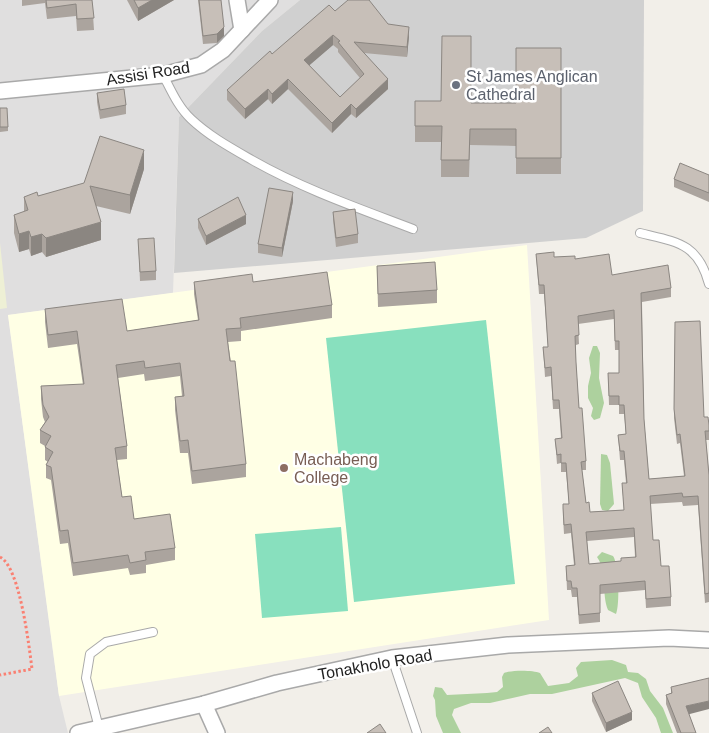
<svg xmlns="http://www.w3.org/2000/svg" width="709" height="733" font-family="Arial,sans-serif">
	<rect width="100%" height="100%" fill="#f2efe9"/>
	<path fill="#e0dfdf" d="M0 0H300L262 31 179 117 173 293 8 315 59 696 68 733H0Z"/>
	<path fill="#ffffe5" d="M527 245 549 620 59 696 8 315Z"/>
	<path fill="#d0d0d0" d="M300 0H644L643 211 586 238 174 273 179 117 262 31Z"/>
	<path fill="#eef0d5" d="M0 243 7 308 0 309Z"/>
	<g fill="#add19e">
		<path d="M593 346H597L600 353 599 378 604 403 600 418 594 420 591 416 593 408 588 398V386L591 373 589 358Z"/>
		<path d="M601 454 607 455 610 463 614 504 608 511 602 510 600 504Z"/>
		<path d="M602 552 613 556C619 564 620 605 616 614L608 610C601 594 608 572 597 557Z"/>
		<path d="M612 660 626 665 628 672 638 673 646 679 650 691 663 708 673 733H661L656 718 642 697 638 683 625 678 552 694H530L490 703H471L454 709 452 715 461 733H443L436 716 435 700 433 696 435 687 442 688 447 695 487 693 497 692 503 687 502 677 504 673C511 670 533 670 540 673L548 686 569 683 578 676 576 668 581 662Z"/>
	</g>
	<g fill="#88e0be">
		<path d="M486 320 515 584 354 602 326 338Z"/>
		<path d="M341 527 348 611 262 618 255 534Z"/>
	</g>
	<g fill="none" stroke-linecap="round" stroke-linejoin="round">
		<g stroke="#a9a9a9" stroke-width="10">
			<g id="service">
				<path d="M163 75C171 90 178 107 191 119 209 136 231 148 252 160 303 189 358 208 413 229"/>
				<path d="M640 233C677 242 698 243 709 284"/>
				<path d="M392 658 417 733"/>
				<path d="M99 728 86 678 90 654 106 642 153 632"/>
			</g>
		</g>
		<g stroke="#a9a9a9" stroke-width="18">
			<g id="minor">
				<path d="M237 0 242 30"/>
				<path d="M0 91 163 75 201 65 223 50 270 0"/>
				<path d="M204 704 217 733"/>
				<path d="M78 733 204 704 277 683 392 658 508 645 669 638 709 640"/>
			</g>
		</g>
		<path stroke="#fa8072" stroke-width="3" stroke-dasharray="2.5 2.5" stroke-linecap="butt" d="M0 557C20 567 29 646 32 669L0 675"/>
		<use href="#service" stroke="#fff" stroke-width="8"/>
		<use href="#minor" stroke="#fff" stroke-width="15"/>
	</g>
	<g fill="#aba49e" fill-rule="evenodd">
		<path d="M22 0H92L94 30 77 31 76 16 47 19 45 3 22 6Z"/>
		<path d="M127 0H174L138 21Z"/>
		<path d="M198 0H221L224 36 217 43 203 44Z"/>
		<path d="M335 11 388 24 409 36 407 57 364 53 388 89 356 118 351 114 332 133 288 89 272 104 268 99 245 119 227 100V90ZM333 45 338 49V52L360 78 340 97 309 65Z"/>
		<path d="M561 48V174H516V146L470 145 469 177H441V142H415V126L471 103H516Z"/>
		<path d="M97 93 126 105V114L100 119 97 102Z"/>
		<path d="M0 108 8 127V131L0 132Z"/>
		<path d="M144 169 130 214 96 206 101 240 46 257 42 252 31 256 29 249 19 252 14 233V215L24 212V197L38 196Z"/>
		<path d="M709 175V202L674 187V179Z"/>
		<path d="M293 201 282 257 258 253V244Z"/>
		<path d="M333 212 358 234V243L336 247 333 220Z"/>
		<path d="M198 219 246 224 206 245 198 228Z"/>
		<path d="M138 239 156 271V280L140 281Z"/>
		<path d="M536 254 554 257 575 259 612 275 671 288V297L642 302 644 419 649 479 684 476 680 443 677 444 674 418 675 322 704 417 709 425V440H706L709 475V602L705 603 698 505 683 506 682 502 650 504 653 540 661 566 671 597V606L646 608 645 590 600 594V622L579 624 577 597H572L571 590H567L566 566 574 565 571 533 564 534 563 517V504H569L566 472H561V463L557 464 555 439 561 438 559 409H553L551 376 545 377 543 347H548L544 294H539ZM614 319 615 350H619V373H608L609 405H619V414H624L626 434 618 435 620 460H624L626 483H622L624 510 590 512 586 503 582 470H586V461L579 408 576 362V345L579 344 578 324ZM634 537 635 557 621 561 589 564 587 541Z"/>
		<path d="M377 266 437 290V303L378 307Z"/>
		<path d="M194 282H253L332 305V318L241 331V341L228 342 246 464V477L192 484 188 453H180L175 410V397L182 396 180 376 145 381 144 374 118 378 127 446V459L117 460 122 497 134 519 175 548V560L146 565V573L130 575 128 568 73 576 68 543 60 544 51 480 46 478V465L48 462 45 460V446L40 443V430L45 422 43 417 41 399V386L83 385 77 344 48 348 45 322V309L127 331 198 320 194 294Z"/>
		<path d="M671 687 689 714 696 733H677L666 704V695L671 693Z"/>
		<path d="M592 693 632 720 606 732 592 701Z"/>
	</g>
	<g fill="#8b8681">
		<path d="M152 0H174L138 21V8Z"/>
		<path d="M224 27V36L217 43V34Z"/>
		<path d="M409 27V36L407 57V47Z"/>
		<path d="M333 35V45L304 70V60Z"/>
		<path d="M288 79V89L272 104V94Z"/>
		<path d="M388 79V89L356 118V109Z"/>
		<path d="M268 89V99L245 119V109Z"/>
		<path d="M351 104V114L332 133V123Z"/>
		<path d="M144 150V169L130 214V195Z"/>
		<path d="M293 192V201L282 257V248Z"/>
		<path d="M246 215V224L206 245V236Z"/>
		<path d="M101 222V240L46 257V238Z"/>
		<path d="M29 231V249L19 252V234Z"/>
		<path d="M42 234V252L31 256V237Z"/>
		<path d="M709 701V709L686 715V706Z"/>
		<path d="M632 712V720L606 732V723Z"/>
	</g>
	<g fill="#c7bfb8" stroke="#8b8681" fill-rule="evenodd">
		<path d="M46 0H92L94 18 77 19 76 4 47 8Z"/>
		<path d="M134 0H152L138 8Z"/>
		<path d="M199 0H221L224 27 217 34 203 36Z"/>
		<path d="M348 0H369L388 24 409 27 407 47 354 42 388 79 356 109 351 104 332 123 288 79 272 94 268 89 245 109 227 90 270 51 272 54 329 5 335 11ZM333 35 340 41 338 42 364 74 340 97 304 60Z"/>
		<path d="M442 36H471V103H516V48H561V158H516V129H470L469 160H441L442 126H415V101H441Z"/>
		<path d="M124 89 126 105 100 110 97 93Z"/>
		<path d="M0 108H7L8 127H0Z"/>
		<path d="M100 136 144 150 130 195 90 186 101 222 46 238 42 234 31 237 29 231 19 234 14 215 28 210 24 197 37 192 38 196 84 183Z"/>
		<path d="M680 163 709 175V193L674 179Z"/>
		<path d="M269 188 293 192 282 248 258 244Z"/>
		<path d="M238 197 246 215 206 236 198 219Z"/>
		<path d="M355 209 358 234 336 238 333 212Z"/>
		<path d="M154 238 156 271 140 272 138 239Z"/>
		<path d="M554 252V257L575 256V259L609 254 612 275 668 265 671 288 641 293 644 419 649 479 685 476 680 434 677 435 674 409 675 322 700 321 704 417H708L709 425V431H705L709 475V593L705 594 698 496 683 497 682 493 650 496 653 540H659L661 566H669L671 597 646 599 645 581 600 585V613L579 615 577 588H572L571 581H567L566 566 575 565 571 524 564 525 563 508V504H569L566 463H561V454L557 455 555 439 562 438 559 400H553L551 367 545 368 543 347H548L544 285H539L536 254ZM614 310 615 341H619V373H608L609 396H619V405H624L626 434 618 435 620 451H624L627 483H622L624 510 590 512 589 502 586 503 581 462 586 461 582 408H579L576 362 575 336 579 335 578 316ZM634 528 636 557 621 558V561L589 564 586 532Z"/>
		<path d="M435 262 437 290 378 294 377 266Z"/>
		<path d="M327 272 332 305 240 318 241 328 226 329 230 361H235L246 464 192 471 188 440 180 441 175 397 184 396 180 363 145 368 144 361 116 365 127 446 115 448 122 497 131 496 134 519 170 514 175 548 145 552 146 560 130 563 128 555 73 563 68 530 60 531 51 467 46 465 53 452 45 447 51 436 40 430 49 417 43 405 41 386 84 384 77 331 48 335 45 309 122 299 127 331 199 320 194 282 252 274 253 282Z"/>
		<path d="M709 678V701L686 706 696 733H681L666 695 672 693 671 687Z"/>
		<path d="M618 681 632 712 606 723 592 693Z"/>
		<path d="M380 724 386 733H367Z"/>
		<path d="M548 727 552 733H539Z"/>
	</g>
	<circle fill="#6b7280" stroke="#fff" stroke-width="2" cx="456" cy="85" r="5"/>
	<circle fill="#8d6e63" stroke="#fff" stroke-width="2" cx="284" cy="468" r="5"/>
	<g text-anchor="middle" stroke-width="5" stroke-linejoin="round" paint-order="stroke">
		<g font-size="16" fill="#222" stroke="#fff">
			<text transform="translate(148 73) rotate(-9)" y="6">Assisi Road</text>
			<text transform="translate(375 664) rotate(-10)" y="6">Tonakholo Road</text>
		</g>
		<g font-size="16" fill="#5b616d" stroke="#fff" text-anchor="start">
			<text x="466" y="82">St James Anglican<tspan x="466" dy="18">Cathedral</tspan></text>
		</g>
		<g font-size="16" fill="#785e54" stroke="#fff" text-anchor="start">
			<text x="294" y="465">Machabeng<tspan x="294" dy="18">College</tspan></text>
		</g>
	</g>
</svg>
